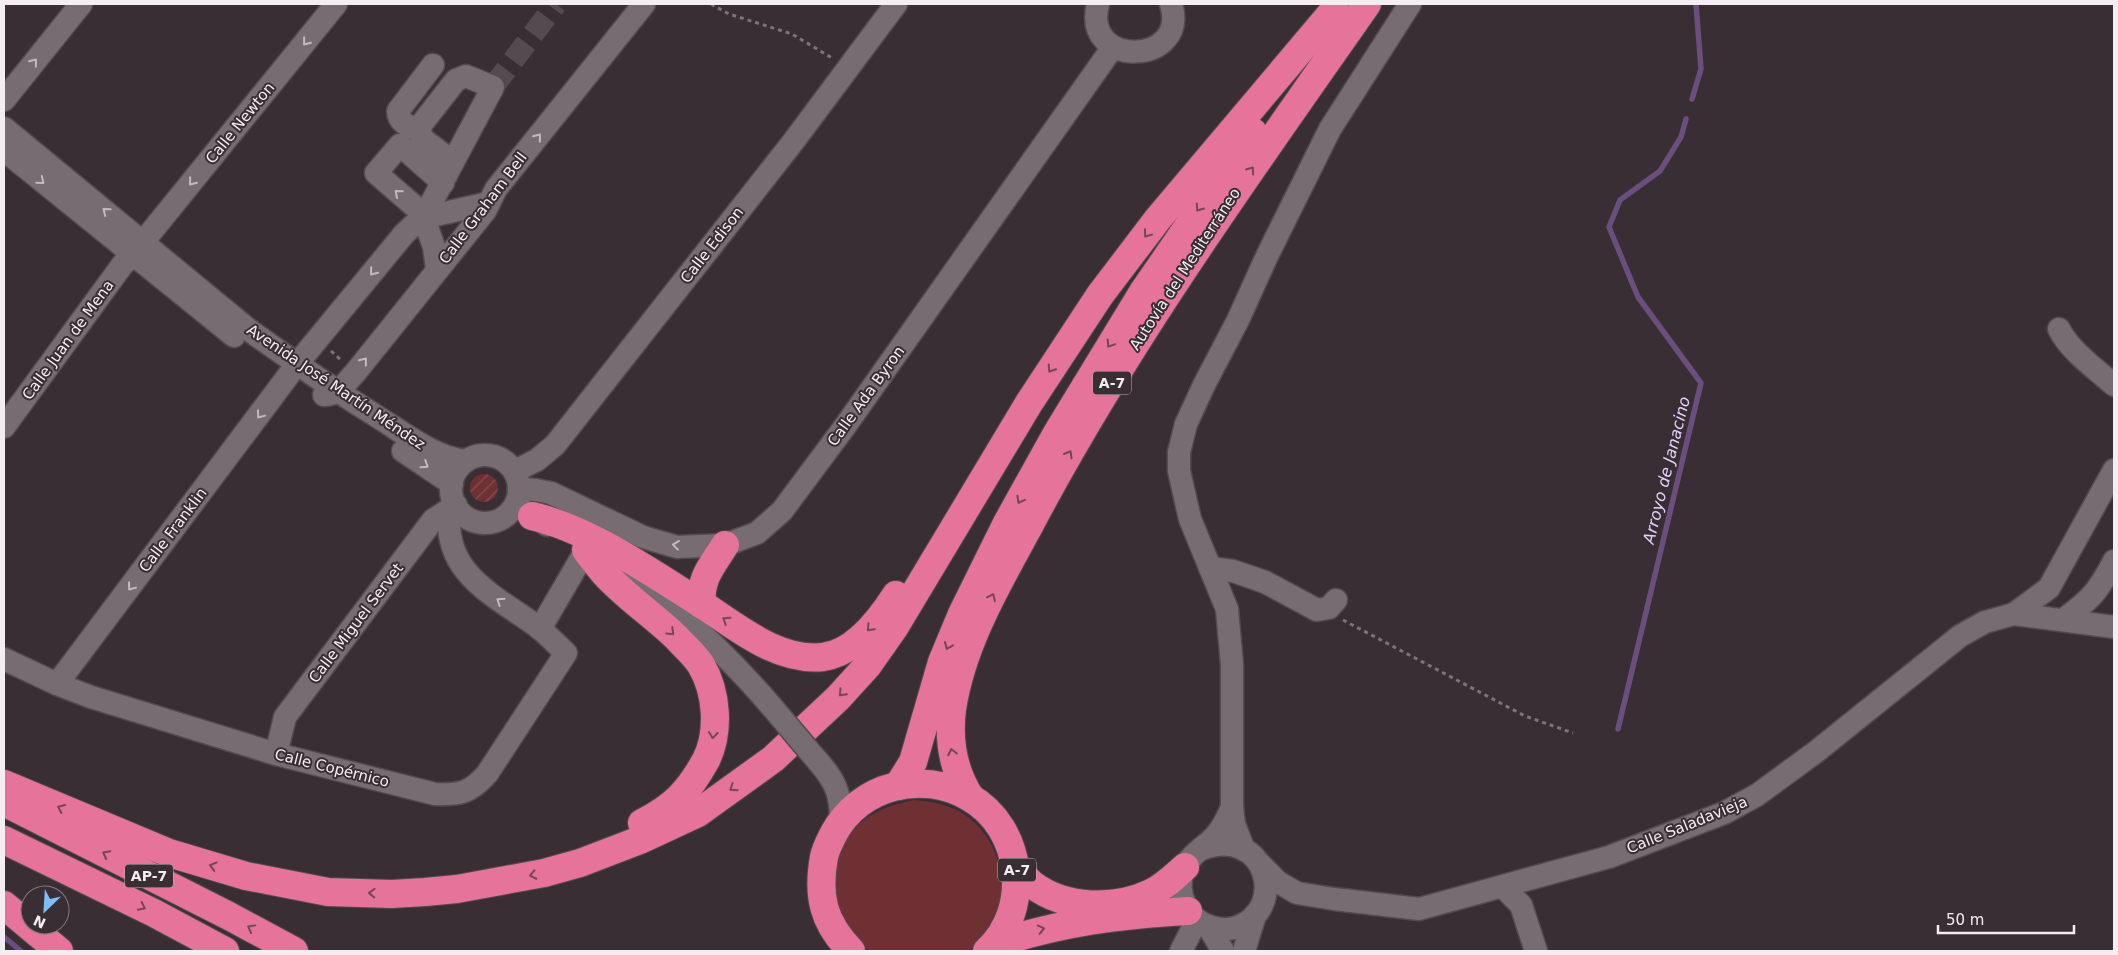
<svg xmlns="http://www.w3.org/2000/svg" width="2118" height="955" font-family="'DejaVu Sans',sans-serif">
	<defs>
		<pattern id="garden-furrows" width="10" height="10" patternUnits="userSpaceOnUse" patternTransform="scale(1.25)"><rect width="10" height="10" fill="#6f3033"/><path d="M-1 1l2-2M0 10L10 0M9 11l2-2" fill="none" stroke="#844e51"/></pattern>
	</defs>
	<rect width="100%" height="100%" fill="#382e34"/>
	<path fill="#6f3033" d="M914 800C933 802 953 805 968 817 1005 846 1015 902 983 939 979 943 973 947 969 951H870C827 923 822 851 864 820 880 808 896 804 914 800Z"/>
	<circle fill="url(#garden-furrows)" cx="484" cy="488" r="14"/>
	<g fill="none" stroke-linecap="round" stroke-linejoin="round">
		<g stroke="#6a4e7e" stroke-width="5.5">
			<path d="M1692 99 1701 69 1696 4"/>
			<path d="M1618 729 1701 383 1638 297 1609 227 1620 200 1660 171 1681 137 1686 119"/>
			<path d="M4 937 21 951"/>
		</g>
		<path stroke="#544b50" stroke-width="22" stroke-dasharray="22 11" stroke-linecap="butt" d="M493 87 556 4"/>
		<g stroke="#524a4f" stroke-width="25">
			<g id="minor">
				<path d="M1098 4C1081 69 1190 66 1171 4"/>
				<path d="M4 100 81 4"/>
				<path d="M4 128 249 330C292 361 336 391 381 419 408 436 434 457 466 461"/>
				<path d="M420 131C410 127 398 123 398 111L433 65"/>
				<path d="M4 150 234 336"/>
				<path d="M427 211 493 87 466 76 456 80 420 126 421 136 424 140 453 162"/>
				<path d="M421 212 376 173 400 145 443 183"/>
				<path d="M431 216 489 203"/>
				<path d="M426 224 434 247 437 269"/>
				<path d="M143 242 336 4"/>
				<path d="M2059 329C2069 350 2097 370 2114 385"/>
				<path d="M324 395C338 396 346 382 355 373L485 211 496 189 644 4"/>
				<path d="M4 427 123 264 129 259 135 258"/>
				<path d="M403 451 452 484"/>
				<circle cx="485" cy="489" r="34"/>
				<path d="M515 471 537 460 555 445 793 142 896 4"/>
				<path d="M519 489 536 490 551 493 643 537 677 547 725 545 757 533 782 511 846 425 1113 47"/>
				<path d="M515 505 547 525"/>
				<path d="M605 563C627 578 651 591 672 608 709 638 741 671 772 707"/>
				<path d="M1210 568 1233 571 1265 582 1317 610 1329 608 1336 600"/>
				<path d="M2014 614 2049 588 2114 470"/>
				<path d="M2063 620C2091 599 2098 592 2114 561"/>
				<path d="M540 629 586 550"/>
				<path d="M4 659 57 684 91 697 276 754 435 794C460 795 470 793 487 774L566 653C557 645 548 635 538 627 494 595 441 573 450 509"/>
				<path d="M57 684 297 364 404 234 419 220"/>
				<path d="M276 754 285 717 433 520 456 505"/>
				<path d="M816 759C835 780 841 793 841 821"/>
				<path d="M1202 849C1267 824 1290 912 1234 928 1221 931 1205 927 1195 918 1178 902 1175 874 1192 857 1200 848 1210 843 1217 834 1224 826 1228 816 1232 807"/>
				<path d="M1244 850 1234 824 1232 807V665L1227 609 1190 519 1179 471V452L1186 424 1204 385 1238 320 1267 256 1330 129 1410 4"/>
				<path d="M1259 863 1278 882 1297 893 1334 899 1419 909 1609 857 1724 813 1757 795 1817 751 1960 636 1985 622 2014 614 2114 627"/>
				<path d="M1503 887 1521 905 1536 951"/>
				<path d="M1208 926 1223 951"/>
				<path d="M1181 951 1197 920"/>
				<path d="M1244 951 1255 915"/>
			</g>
		</g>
		<g stroke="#524a4f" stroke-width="30">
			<g id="highway">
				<path d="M532 516C589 529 650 572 700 603 736 626 777 662 823 657 854 653 880 620 896 595"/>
				<path d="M586 550C592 558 598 566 605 574 626 597 653 615 676 637 684 646 695 655 701 665 717 692 720 732 706 760 689 791 674 807 642 823"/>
				<path d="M702 605C699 579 712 566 725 545"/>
				<path d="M4 784 169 853 246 876 328 892 392 894 425 892 457 889 544 873 580 863 640 840 698 813 773 759 838 698 868 665 894 628 1029 403 1100 295 1157 220 1335 9"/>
				<path d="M898 786 913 762 942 662 962 614 1007 523 1057 433 1143 292 1253 132"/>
				<path d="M970 797C953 770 948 741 952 709 962 644 997 585 1028 528 1125 344 1248 174 1367 4"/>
				<path d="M4 802 229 916 294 951"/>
				<path d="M4 840 154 913 225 951"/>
				<path d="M1017 869C1022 874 1027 880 1033 885 1065 909 1115 910 1151 893 1164 887 1174 877 1185 867"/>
				<path d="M4 905 59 951"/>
				<path d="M995 944C1063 922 1118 915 1188 911"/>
				<path d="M851 951C823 922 817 896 824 857 826 848 830 841 834 833 860 785 922 770 969 797 1024 828 1032 910 987 951"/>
			</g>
		</g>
		<g stroke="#7c7479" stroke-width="3" stroke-dasharray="4 4" stroke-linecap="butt">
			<path d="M711 4 729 14 792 34 832 58"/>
			<path d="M331 351 341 360"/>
			<path d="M1343 620 1525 716 1573 733"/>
		</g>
		<use href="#minor" stroke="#786c73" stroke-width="22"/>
		<use href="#highway" stroke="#e6739a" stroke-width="28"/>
		<g stroke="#524a4f" stroke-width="25" stroke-linecap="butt">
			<path id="minor-bridge" d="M772 707 816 759"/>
		</g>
		<use href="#minor-bridge" stroke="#786c73" stroke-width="22"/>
	</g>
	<defs><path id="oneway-chevron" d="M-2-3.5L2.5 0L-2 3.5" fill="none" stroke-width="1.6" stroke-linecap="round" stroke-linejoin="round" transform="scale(1.25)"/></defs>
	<g stroke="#c2babf">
		<use href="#oneway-chevron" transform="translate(306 42) rotate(129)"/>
		<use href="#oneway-chevron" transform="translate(34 62) rotate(-51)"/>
		<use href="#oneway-chevron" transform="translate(538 137) rotate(-51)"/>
		<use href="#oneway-chevron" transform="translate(41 181) rotate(39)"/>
		<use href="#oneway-chevron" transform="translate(192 182) rotate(129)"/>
		<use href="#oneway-chevron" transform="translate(398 193) rotate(-139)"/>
		<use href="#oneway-chevron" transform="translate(106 211) rotate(-141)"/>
		<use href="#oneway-chevron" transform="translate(373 272) rotate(129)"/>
		<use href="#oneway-chevron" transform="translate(364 361) rotate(-51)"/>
		<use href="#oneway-chevron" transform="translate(260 415) rotate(127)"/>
		<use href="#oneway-chevron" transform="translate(425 465) rotate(33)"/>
		<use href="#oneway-chevron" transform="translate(676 545) rotate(-173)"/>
		<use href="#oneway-chevron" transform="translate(131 587) rotate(127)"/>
		<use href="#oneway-chevron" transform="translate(500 601) rotate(-146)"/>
	</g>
	<g stroke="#754658">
		<use href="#oneway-chevron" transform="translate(1251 170) rotate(-55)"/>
		<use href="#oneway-chevron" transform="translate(1199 208) rotate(125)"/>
		<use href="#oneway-chevron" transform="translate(1147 234) rotate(127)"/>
		<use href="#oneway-chevron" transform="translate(1110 344) rotate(122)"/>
		<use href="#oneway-chevron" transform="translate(1051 369) rotate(123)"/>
		<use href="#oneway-chevron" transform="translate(1069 454) rotate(-60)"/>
		<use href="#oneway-chevron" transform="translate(1020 500) rotate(119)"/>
		<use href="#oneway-chevron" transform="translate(992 597) rotate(-64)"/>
		<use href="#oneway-chevron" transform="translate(726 620) rotate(-147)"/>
		<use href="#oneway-chevron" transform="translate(870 628) rotate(133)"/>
		<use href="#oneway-chevron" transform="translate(671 632) rotate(44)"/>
		<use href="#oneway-chevron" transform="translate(948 646) rotate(113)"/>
		<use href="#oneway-chevron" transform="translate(842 693) rotate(133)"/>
		<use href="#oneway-chevron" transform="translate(713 735) rotate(96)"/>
		<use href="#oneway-chevron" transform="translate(952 752) rotate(-101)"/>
		<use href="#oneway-chevron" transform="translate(733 788) rotate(145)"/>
		<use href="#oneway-chevron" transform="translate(61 808) rotate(-155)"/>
		<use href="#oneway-chevron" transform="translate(106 854) rotate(-153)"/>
		<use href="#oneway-chevron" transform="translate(213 866) rotate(-164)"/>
		<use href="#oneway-chevron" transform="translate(533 875) rotate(168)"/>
		<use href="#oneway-chevron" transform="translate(372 893) rotate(-178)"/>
		<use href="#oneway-chevron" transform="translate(142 907) rotate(26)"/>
		<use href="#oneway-chevron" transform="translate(251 928) rotate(-151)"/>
		<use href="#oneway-chevron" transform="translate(1041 929) rotate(-13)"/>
	</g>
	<g text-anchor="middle" stroke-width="4" stroke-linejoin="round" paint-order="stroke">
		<g fill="#382e34" stroke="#bcb4b9" stroke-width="1">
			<rect x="1093" y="371.5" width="38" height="23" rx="4"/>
			<rect x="998" y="858.5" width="38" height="23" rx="4"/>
			<rect x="125" y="864.5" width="48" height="23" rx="4"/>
		</g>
		<g font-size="14" font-weight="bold" fill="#f4eef2">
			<text x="1112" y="388">A-7</text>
			<text x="1017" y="875">A-7</text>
			<text x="149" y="881">AP-7</text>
		</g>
		<g font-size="15" fill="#f4eef2" stroke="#382e34">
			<text transform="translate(240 123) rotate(-51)" y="5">Calle Newton</text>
			<text transform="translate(483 208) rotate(-53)" y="5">Calle Graham Bell</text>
			<text transform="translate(712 245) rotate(-52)" y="5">Calle Edison</text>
			<text transform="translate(1185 269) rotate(-57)" y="5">Autovía del Mediterráneo</text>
			<text transform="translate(68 340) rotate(-54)" y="5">Calle Juan de Mena</text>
			<text transform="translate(336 387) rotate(34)" y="5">Avenida José Martín Méndez</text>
			<text transform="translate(866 396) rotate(-54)" y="5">Calle Ada Byron</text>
			<text transform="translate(173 530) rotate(-53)" y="5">Calle Franklin</text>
			<text transform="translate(356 623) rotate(-53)" y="5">Calle Miguel Servet</text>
			<text transform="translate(332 768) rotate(14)" y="5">Calle Copérnico</text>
			<text transform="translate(1687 825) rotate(-22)" y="5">Calle Saladavieja</text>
		</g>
		<g font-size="16" font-style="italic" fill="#e2d2fa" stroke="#382e34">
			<text transform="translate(1666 470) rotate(-76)" y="6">Arroyo de Janacino</text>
		</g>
	</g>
	<rect width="2118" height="955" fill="none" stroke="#f4eef2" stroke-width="10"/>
	<g transform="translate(45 910) rotate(205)"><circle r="24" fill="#382e34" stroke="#837b80"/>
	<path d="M0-4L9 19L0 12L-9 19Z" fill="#7dbef9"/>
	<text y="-8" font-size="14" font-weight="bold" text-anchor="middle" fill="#f4eef2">N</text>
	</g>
	<path d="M1938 925v8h136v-8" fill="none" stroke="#f4eef2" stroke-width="2.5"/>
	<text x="1946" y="925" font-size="15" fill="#f4eef2" stroke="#382e34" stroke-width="4" paint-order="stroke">50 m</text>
</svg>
